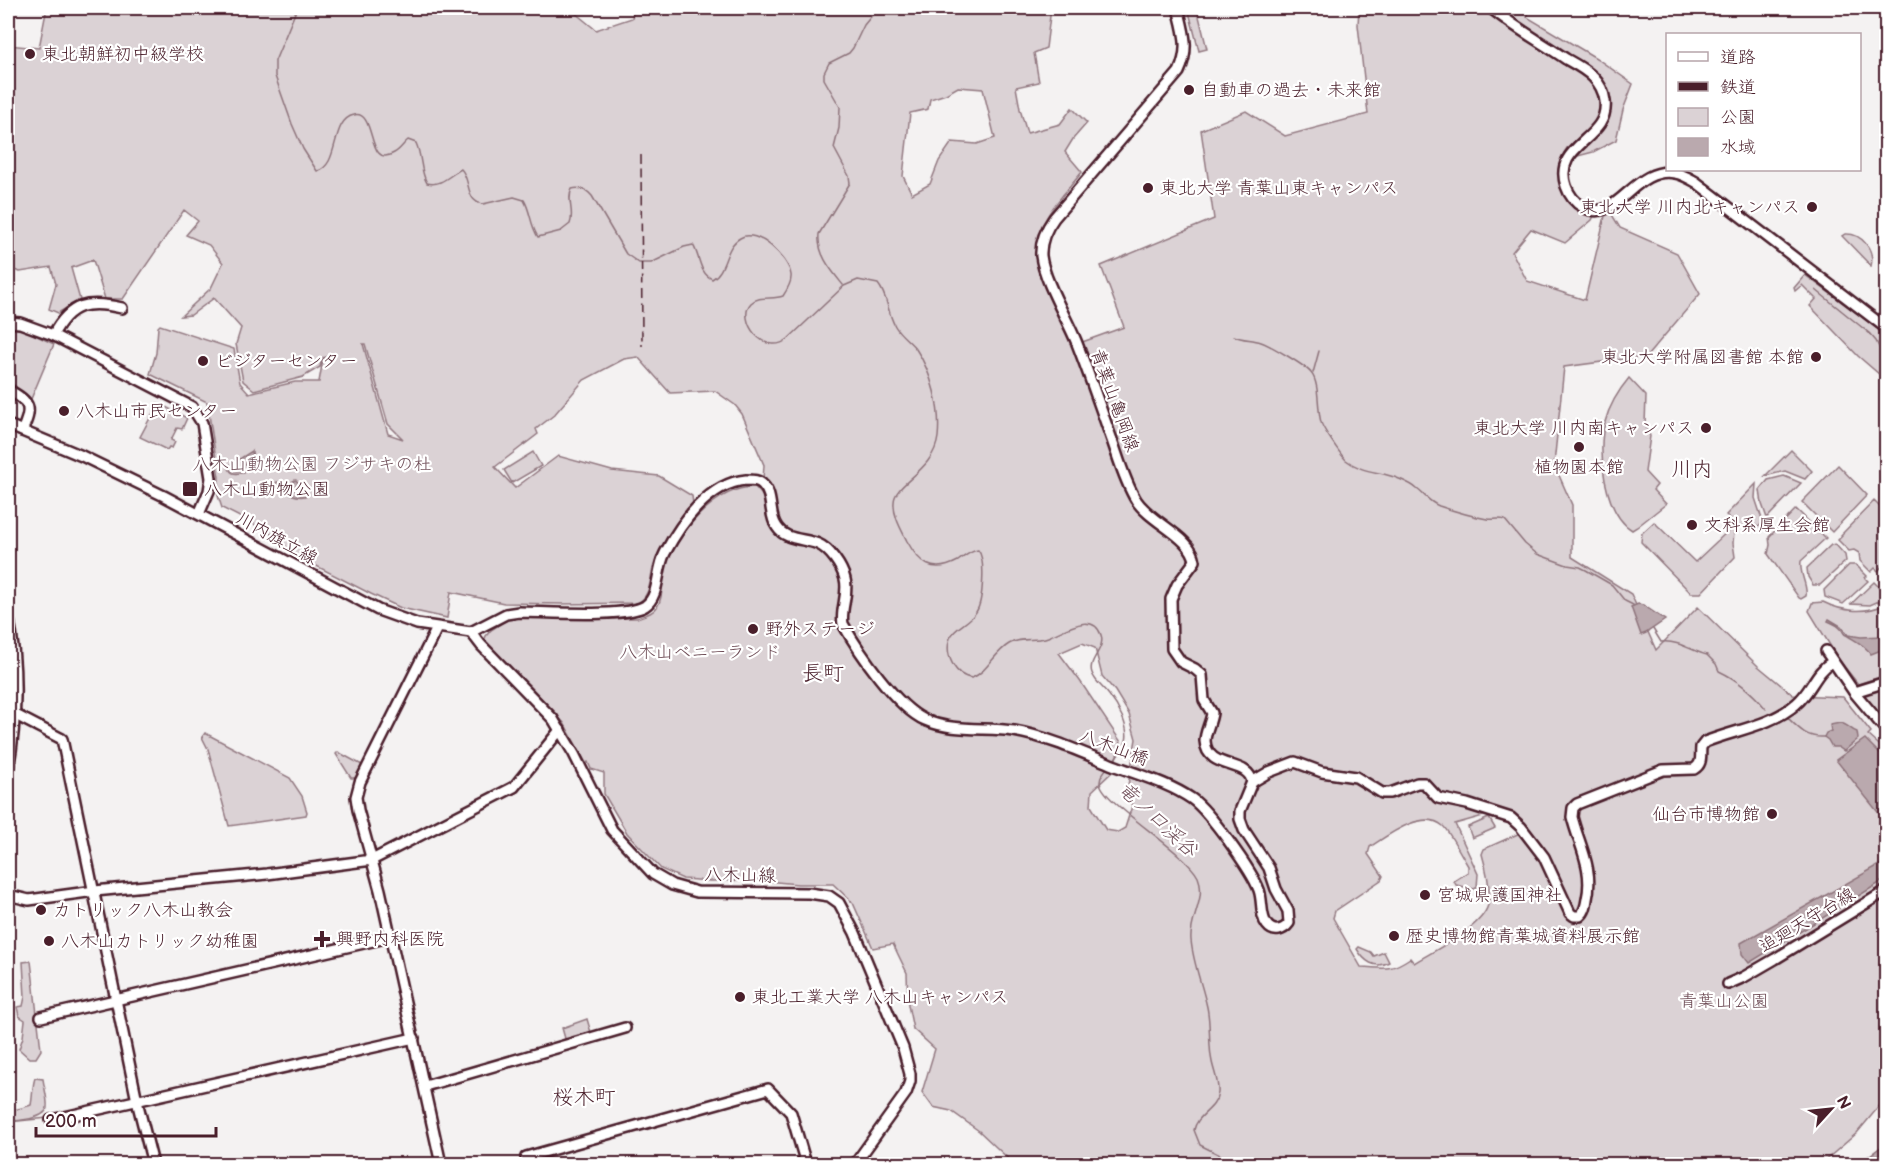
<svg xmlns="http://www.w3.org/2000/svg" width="1894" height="1172" font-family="'Balsamiq Sans','Klee One',sans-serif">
	<rect width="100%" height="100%" fill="#f4f2f2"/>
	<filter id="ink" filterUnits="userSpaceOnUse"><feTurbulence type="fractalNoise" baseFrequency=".0167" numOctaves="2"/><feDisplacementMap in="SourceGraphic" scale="12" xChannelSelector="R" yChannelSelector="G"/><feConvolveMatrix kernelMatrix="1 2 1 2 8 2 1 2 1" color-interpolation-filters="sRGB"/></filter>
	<g filter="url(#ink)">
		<g fill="#dbd2d5" stroke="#927880" stroke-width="1.5" fill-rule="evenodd">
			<path d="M50 8H569L596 30 632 18 634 8H1051L1046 48 1034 53 1039 82 1016 87 1020 109 1027 133 1060 124 1072 108 1087 123 1073 139 1065 152 1082 172C1064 195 1035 221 1036 253 1036 263 1041 270 1043 280 1045 284 1045 288 1047 293H1049L1074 345 1124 327 1101 266 1214 219 1201 130 1246 111 1285 136 1368 114 1358 25 1359 8H1531L1527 17 1596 58 1633 84 1623 110 1616 140 1593 152 1578 156 1567 148C1548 175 1562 209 1594 216L1592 220 1565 243 1531 229 1512 252 1527 281 1585 300 1605 216 1611 213 1620 228 1677 253 1700 294 1647 356 1564 367 1554 464 1572 505V557L1631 594 1656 650 1698 607 1758 666 1793 695 1843 697 1871 732 1868 735 1886 751V1098L1857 1133 1821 1164H1014L979 1131 951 1111 933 1107 922 1092 935 1049 913 1029 908 1005 907 973 893 944 873 948 853 903 833 884H798L755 880 711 881 683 879 661 869 627 833 604 794V773L591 769 588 762 586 763 564 723 530 686 484 641 486 636 491 630 508 619 529 617 637 618C645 615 652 614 657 607 665 595 660 579 665 566 678 533 716 486 755 487L762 495 764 465 742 414 735 405 715 391 670 393 638 357 624 359 584 380 554 415 536 429 538 434 495 467 515 488 558 456 612 471 659 476 692 496 693 504C679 523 661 542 654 565 649 579 652 594 638 603L561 604 504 603 451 592 447 618 401 608 371 594 295 555 269 532 222 508 218 496 219 477 207 402 150 374 156 353 158 327 160 325 234 349 240 383 249 393 295 382H319L323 359 332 356 322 358 320 367 303 377 254 390 243 381 236 344 241 328 214 298 191 315 181 316 211 288 223 263 209 245 186 235 198 221 184 210 123 299H105L93 260 71 268 80 300 58 313 49 309 56 284 51 267 20 272 8 268V45L39 48 46 12ZM958 87 983 89 995 138 977 144 952 142 939 161 930 184 912 194 903 176 910 113 928 109 930 99 946 94ZM363 344H365L388 424 403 439 388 434ZM1082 643 1095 648 1102 676 1115 691 1129 714 1136 739 1127 791 1132 806 1125 828 1118 832 1106 830 1091 806 1092 791 1112 772 1121 742 1080 681 1059 653ZM1490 814 1524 826 1571 907 1574 910 1585 913 1582 919 1572 920 1566 914 1539 858 1520 833 1484 849 1482 854C1486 868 1492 890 1488 905 1482 928 1433 951 1414 963L1410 958C1389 972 1385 968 1361 967L1333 918 1335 911 1381 880 1383 876 1368 854 1370 847C1387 836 1423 808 1443 826 1449 831 1463 858 1468 866V872L1454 881 1456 885 1474 889 1477 887 1478 874 1455 824Z"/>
			<path d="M1188 8H1197L1207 49 1199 51Z"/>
			<path d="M1845 234C1862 233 1875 250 1871 266L1842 236Z"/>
			<path d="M1805 275 1886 335V380L1858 356 1810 306 1816 299 1802 285 1795 291 1794 288Z"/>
			<path d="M8 327 20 328 54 344 31 399 13 384 8 381Z"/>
			<path d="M1629 378 1646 396 1645 424 1650 436 1645 472 1657 485 1653 490 1666 504 1637 527 1632 530C1604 513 1597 451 1605 422 1609 407 1619 390 1629 378Z"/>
			<path d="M158 403 187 418 182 429 177 428 171 440 175 442 172 448 169 447 167 450 140 437Z"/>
			<path d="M1791 450 1812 471 1805 479 1785 471 1765 476Z"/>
			<path d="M533 452 541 466 512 483 504 470Z"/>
			<path d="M1838 465 1867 495 1832 532 1802 502Z"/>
			<path d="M1784 476 1801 483 1767 518 1762 504 1760 490 1768 480Z"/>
			<path d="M1756 484 1755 498 1763 522 1759 527 1752 525 1739 527 1726 515Z"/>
			<path d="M1874 501 1886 513V562L1878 571 1875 568 1871 572 1860 561 1859 553 1854 550 1849 551 1838 540 1842 536 1841 535Z"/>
			<path d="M1796 509 1826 538 1801 561C1799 575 1808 584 1806 596L1801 599 1799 598 1768 554 1770 545 1769 537Z"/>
			<path d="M1654 522 1695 562 1731 528 1734 532 1733 543 1735 557 1701 593H1691L1641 542 1642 533Z"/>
			<path d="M1835 544 1845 555 1846 561 1820 585H1813L1808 577 1807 568 1831 545Z"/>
			<path d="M1849 565H1856L1867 576 1865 578 1868 581 1843 604 1825 597 1824 590Z"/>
			<path d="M1874 582 1886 594V598L1870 605 1851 604Z"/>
			<path d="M1823 602C1843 612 1866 614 1886 604V675L1858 684 1839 660 1809 611 1812 603Z"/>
			<path d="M1886 685V725L1865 696V693Z"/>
			<path d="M205 733 290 778 302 796 307 812 306 815 229 826 208 749 202 737Z"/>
			<path d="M338 752 362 765V768L357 778H351L336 754Z"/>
			<path d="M1489 818 1495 828 1493 829 1472 838 1468 827Z"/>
			<path d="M1359 947 1371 952 1374 956 1384 952 1389 962C1375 970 1364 961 1357 949Z"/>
			<path d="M31 961 41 1050 36 1058H29L19 1049 23 1037 25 1020 19 1016 17 1007 23 1006 25 997 23 962Z"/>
			<path d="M587 1019 592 1036 566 1042 562 1028Z"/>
			<path d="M35 1078 43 1079C44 1087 48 1099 47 1108 45 1119 17 1121 8 1121V1110C15 1111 24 1107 31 1105 33 1095 32 1087 35 1078Z"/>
		</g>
		<g fill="#baa9ae" stroke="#8d727a" stroke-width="1.5">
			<path d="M252 451 253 461 252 462 250 458 247 460 244 473C237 473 232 476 229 468L230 465Z"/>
			<path d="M295 480H296L308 495C301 498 292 496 287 491H281L276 486 277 482 287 485Z"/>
			<path d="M1638 604 1643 605 1665 620 1646 633 1641 635 1631 607Z"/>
			<path d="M1829 619 1841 626 1848 635 1861 637 1882 636 1886 641V648L1871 654C1865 645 1856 641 1848 636 1842 634 1845 633 1841 629 1838 625 1832 623 1828 621Z"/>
			<path d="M1840 723C1848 724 1850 730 1857 732L1858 739 1844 751 1838 747H1832L1828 740 1824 737 1826 733 1831 731 1830 725Z"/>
			<path d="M1865 739 1886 760V812L1881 816 1836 760Z"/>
			<path d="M1886 861V879L1749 963 1742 954 1741 943Z"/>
			<path d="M1886 1138V1164H1858L1882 1146Z"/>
		</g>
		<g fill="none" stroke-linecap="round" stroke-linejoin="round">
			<g stroke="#8d727a" stroke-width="1.5">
				<path d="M297 8 275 61V76L292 124 303 149 317 171C340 166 330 120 354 115 377 109 366 170 394 153 400 150 403 144 408 140L416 143C422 156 420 171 427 183 440 187 450 175 461 169 471 179 465 202 483 204L514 197 524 200C531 212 530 225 538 237L561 231 570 224C575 211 566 200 572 189 580 187 587 190 592 196L626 254 639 263H651L684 247 693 245C700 256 699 273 712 279 727 271 724 247 740 238 757 227 789 258 791 275 792 282 787 290 783 296 773 300 759 295 751 303 736 319 764 358 788 339L844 286 858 280 878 284C888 296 887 312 895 326 900 335 910 341 916 349 932 373 941 409 938 437 934 471 894 483 894 502 893 516 901 529 907 541 919 563 932 575 958 561 964 557 970 551 978 550 986 559 983 602 976 612 970 623 955 626 950 638 944 654 955 677 972 678 988 671 994 653 1009 644 1020 637 1033 641 1045 638 1060 634 1092 609 1101 635 1106 649 1087 660 1092 673 1095 682 1103 687 1109 695 1117 705 1130 727 1126 741 1124 748 1118 754 1114 760"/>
				<path d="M843 285C831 270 817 254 819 234L850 183 849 176 834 148 839 128 840 107 824 79V73L829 63 849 53 853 48 864 25 878 8"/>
				<path d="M1816 290 1869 333 1876 341 1886 361"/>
				<path d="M1234 336C1243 340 1252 339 1261 342 1270 345 1306 366 1311 373 1320 383 1317 409 1321 422 1322 428 1341 455 1346 460 1362 473 1379 471 1397 478 1404 481 1412 484 1417 489 1425 495 1429 502 1439 506 1454 511 1471 516 1487 519 1493 520 1499 518 1505 520L1525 544 1537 554 1567 565 1580 567 1586 570 1612 585 1625 601 1633 605"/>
				<path d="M1313 373 1319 351"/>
				<path d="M1653 629 1661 642C1679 640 1691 651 1707 655L1716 664 1719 671C1738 680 1753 693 1766 709"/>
				<path d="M1788 718C1799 729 1807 738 1824 737"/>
				<path d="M1109 766C1105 770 1100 776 1100 782 1101 802 1185 851 1198 877 1207 898 1189 919 1191 940 1193 963 1202 984 1207 1007 1211 1025 1208 1044 1212 1062 1214 1072 1219 1082 1218 1093 1216 1110 1197 1114 1194 1130L1200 1145 1238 1164"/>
				<path d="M8 1122 48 1118"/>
			</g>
			<g stroke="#4a1f2b" stroke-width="14">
				<g id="secondary">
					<path d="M1178 8C1184 32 1190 48 1179 72L1054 218C1046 229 1040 241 1041 256 1044 280 1066 317 1076 341 1089 374 1100 407 1112 440 1119 460 1125 482 1136 500 1151 523 1192 537 1195 561L1177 585 1171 599 1172 649 1181 662 1195 669 1202 675 1204 700 1212 713C1211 722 1205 732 1205 741 1207 771 1249 759 1252 782"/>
					<path d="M1491 8C1514 27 1541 42 1566 59 1575 64 1585 69 1593 77 1599 83 1604 92 1605 101 1610 140 1552 144 1566 186 1569 195 1574 202 1583 207 1617 226 1633 165 1675 173 1682 174 1689 178 1696 182L1886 328"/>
					<path d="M8 322 20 323 53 335 192 407 202 423 211 478 209 491 199 514"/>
					<path d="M53 335C70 303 88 300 122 308"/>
					<path d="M8 390C32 402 32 409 22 431"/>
					<path d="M8 425 82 456 164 496 378 610 417 624 471 632"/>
					<path d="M8 614C18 664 17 720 8 770"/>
					<path d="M437 628 360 782 356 797 358 810 380 890 441 1164"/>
					<path d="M471 632 506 614 519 612C545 612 626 618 645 606 660 596 656 570 665 553 681 523 709 483 746 480 753 480 759 480 763 485 774 496 768 515 777 527 786 541 804 538 818 544 830 549 842 567 845 579 849 594 840 609 843 624 859 652 896 707 925 720 952 732 985 727 1014 731 1048 737 1081 752 1113 765 1139 775 1169 783 1192 799 1209 811 1252 871 1259 890 1263 901 1260 916 1267 925 1274 934 1284 930 1289 923L1288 911 1276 889 1269 868 1244 830 1240 819V811L1252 782"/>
					<path d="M471 632 481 645 553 719 574 754 612 830 653 874 672 885 697 892 809 893 829 896 839 903 855 933 903 1048 910 1074V1081L906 1093 855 1164"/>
					<path d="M1826 651 1854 692 1886 730"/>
					<path d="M8 662V690"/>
					<path d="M1854 692 1886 682"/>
					<path d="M8 711 62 739 137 1101 153 1164"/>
					<path d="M1252 782 1269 772 1295 762 1322 772 1356 777 1382 793H1390L1417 783H1424L1438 798 1467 804 1511 818 1521 827 1544 857 1570 913 1574 916H1580C1585 912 1586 906 1587 899 1594 869 1579 845 1572 817L1573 808 1577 804 1663 770 1694 769C1703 764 1700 756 1701 747L1705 742C1734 730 1771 726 1796 704 1811 692 1815 672 1832 662"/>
					<path d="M8 895 29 900 95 891 267 874 372 860 514 787 560 730"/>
					<path d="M1728 984 1744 977 1775 959 1886 891"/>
					<path d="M41 1017 390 937"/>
					<path d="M425 1086 625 1028"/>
					<path d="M51 1120 414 1038"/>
					<path d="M526 1157 768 1089 791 1113 806 1164"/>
				</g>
			</g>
			<use href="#secondary" stroke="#fff" stroke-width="9"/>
			<path stroke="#4a1f2b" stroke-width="1.5" stroke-dasharray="9 4.5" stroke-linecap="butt" d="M641 155 642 346"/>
		</g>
	</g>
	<g fill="#4a1f2b" stroke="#fff" stroke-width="2">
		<circle cx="30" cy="54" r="6"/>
		<circle cx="1189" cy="90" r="6"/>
		<circle cx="1148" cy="188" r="6"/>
		<circle cx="1812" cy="207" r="6"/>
		<circle cx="1816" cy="357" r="6"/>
		<circle cx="203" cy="361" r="6"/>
		<circle cx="64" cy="411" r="6"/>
		<circle cx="1706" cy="428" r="6"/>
		<circle cx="1579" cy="447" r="6"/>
		<rect x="182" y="481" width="16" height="16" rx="3"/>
		<circle cx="1692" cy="525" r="6"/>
		<circle cx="753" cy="629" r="6"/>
		<circle cx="1772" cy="814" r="6"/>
		<circle cx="1425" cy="895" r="6"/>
		<circle cx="41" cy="910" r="6"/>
		<circle cx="1394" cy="936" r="6"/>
		<path d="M319 930h6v6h6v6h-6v6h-6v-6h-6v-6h6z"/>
		<circle cx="49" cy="941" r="6"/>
		<circle cx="740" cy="997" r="6"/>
	</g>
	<g text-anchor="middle" stroke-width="4.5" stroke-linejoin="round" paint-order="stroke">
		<g font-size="18" fill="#4a1f2b" stroke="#fff" text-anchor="start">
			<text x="42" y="60">東北朝鮮初中級学校</text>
			<text x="1201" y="96">自動車の過去・未来館</text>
			<text x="1160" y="194">東北大学 青葉山東キャンパス</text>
			<text x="1800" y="213" text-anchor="end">東北大学 川内北キャンパス</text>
			<text x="1804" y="363" text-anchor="end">東北大学附属図書館 本館</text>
			<text x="215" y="367">ビジターセンター</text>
			<text x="76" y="417">八木山市民センター</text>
			<text x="1694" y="434" text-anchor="end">東北大学 川内南キャンパス</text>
			<text x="1579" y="473" text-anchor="middle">植物園本館</text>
			<text x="204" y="495">八木山動物公園</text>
			<text x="1704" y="531">文科系厚生会館</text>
			<text x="765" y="635">野外ステージ</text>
			<text x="1760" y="820" text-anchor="end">仙台市博物館</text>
			<text x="1437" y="901">宮城県護国神社</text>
			<text x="53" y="916">カトリック八木山教会</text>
			<text x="1406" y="942">歴史博物館青葉城資料展示館</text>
			<text x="336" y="945">興野内科医院</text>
			<text x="61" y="947">八木山カトリック幼稚園</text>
			<text x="752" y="1003">東北工業大学 八木山キャンパス</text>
		</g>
		<g font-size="18" fill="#4a1f2b" stroke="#fff">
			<text transform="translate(1115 400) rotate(70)" y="6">青葉山亀岡線</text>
			<text transform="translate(277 538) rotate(29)" y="6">川内旗立線</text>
			<text transform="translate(1114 747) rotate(21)" y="6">八木山橋</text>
			<text transform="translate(740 875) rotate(1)" y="6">八木山線</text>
			<text transform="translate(1807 920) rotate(-31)" y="6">追廻天守台線</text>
		</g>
		<g font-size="18" fill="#6e4c56" stroke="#fff">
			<text x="312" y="470">八木山動物公園 フジサキの杜</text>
			<text x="700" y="658">八木山ベニーランド</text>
			<text x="1724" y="1007">青葉山公園</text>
		</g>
		<g font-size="20" font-style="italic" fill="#714f59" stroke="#fff">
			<text transform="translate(1158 819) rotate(43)" y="7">竜ノ口渓谷</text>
		</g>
		<g font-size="21" fill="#4a1f2b" stroke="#fff">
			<text x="1692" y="476">川内</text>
			<text x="823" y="680">長町</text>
			<text x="584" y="1104">桜木町</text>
		</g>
	</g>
	<rect width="1894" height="1172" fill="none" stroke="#fff" stroke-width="30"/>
	<rect x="15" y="15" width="1864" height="1142" fill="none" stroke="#4a1f2b" stroke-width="2" filter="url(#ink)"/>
	<rect x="1666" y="33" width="195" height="138" fill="#ffffff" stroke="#b7a5aa" stroke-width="1.5"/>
	<rect x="1678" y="52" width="30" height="9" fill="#ffffff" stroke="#b7a5aa" stroke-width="1.5"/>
	<text x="1720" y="63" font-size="18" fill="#4a1f2b">道路</text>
	<rect x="1678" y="82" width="30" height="9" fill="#4a1f2b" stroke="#b7a5aa" stroke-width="1.5"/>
	<text x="1720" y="93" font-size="18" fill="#4a1f2b">鉄道</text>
	<rect x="1678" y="108" width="30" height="18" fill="#dbd2d5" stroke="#b7a5aa" stroke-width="1.5"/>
	<text x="1720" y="123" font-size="18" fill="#4a1f2b">公園</text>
	<rect x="1678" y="138" width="30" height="18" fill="#baa9ae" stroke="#b7a5aa" stroke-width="1.5"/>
	<text x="1720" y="153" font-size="18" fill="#4a1f2b">水域</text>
	<g transform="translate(1831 1109) rotate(63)" stroke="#ffffff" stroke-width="4.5" paint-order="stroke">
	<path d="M0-4.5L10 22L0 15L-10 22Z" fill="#4a1f2b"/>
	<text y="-9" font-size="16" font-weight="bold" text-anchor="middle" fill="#4a1f2b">N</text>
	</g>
	<path d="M36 1127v9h180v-9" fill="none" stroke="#4a1f2b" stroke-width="3"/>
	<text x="45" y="1127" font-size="18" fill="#4a1f2b" stroke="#ffffff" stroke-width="4.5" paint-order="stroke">200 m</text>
</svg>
